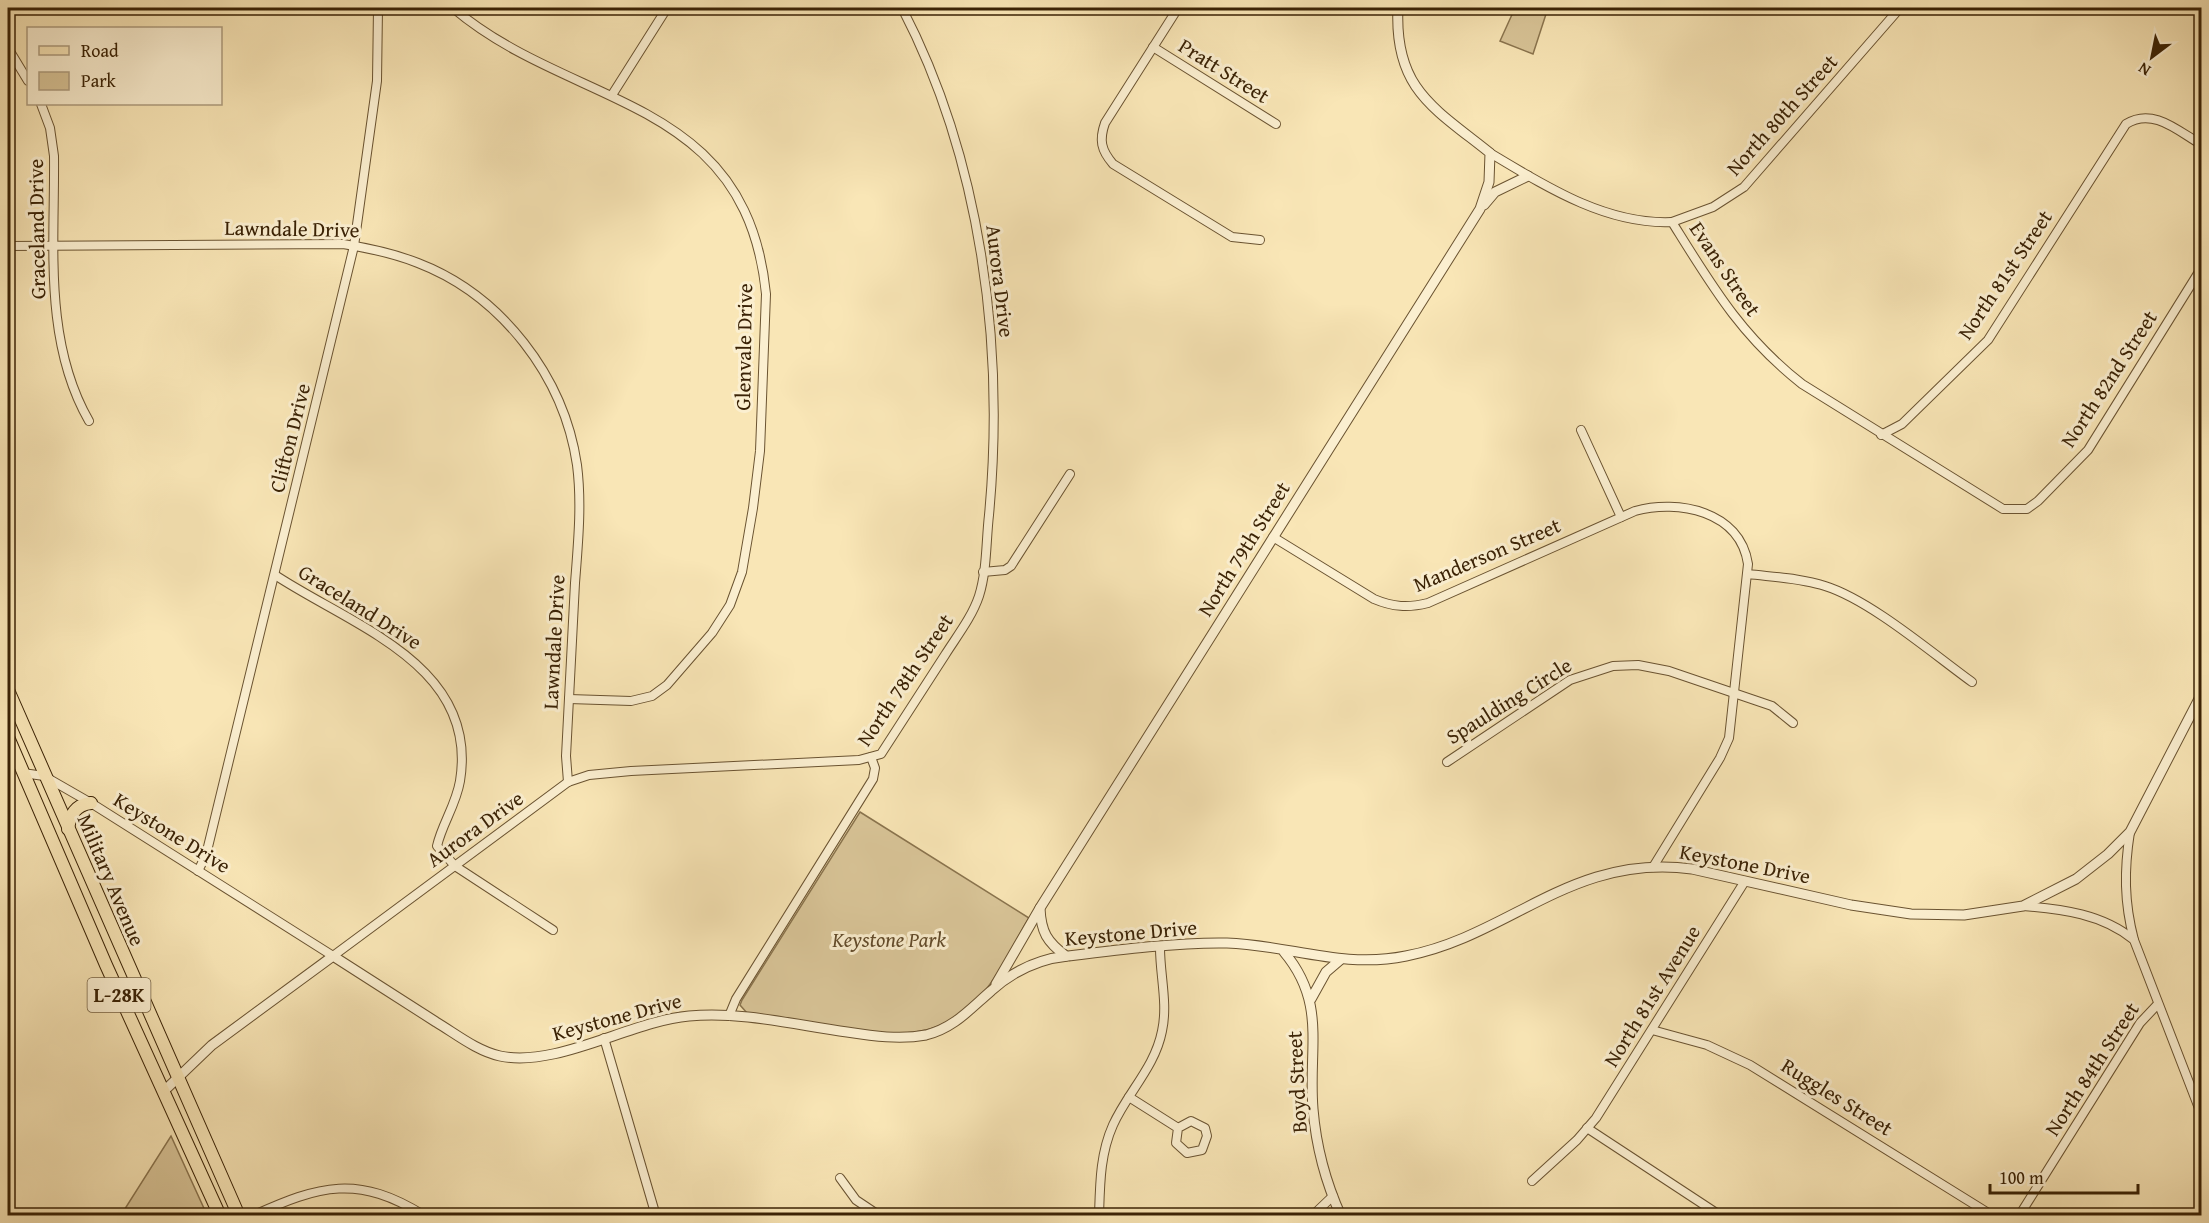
<svg xmlns="http://www.w3.org/2000/svg" width="2209" height="1223" font-family="'Gentium Book Plus',serif">
	<rect width="100%" height="100%" fill="#f9e6b6"/>
	<filter id="stains"><feTurbulence type="fractalNoise" baseFrequency=".00333" numOctaves="4"/><feColorMatrix values="0 0 0 0 .2 0 0 0 0 .09 0 0 0 0 .02 0 0 0 .5 -.17"/></filter>
	<radialGradient id="worn" r=".72"><stop offset=".6" stop-color="#630" stop-opacity="0"/><stop offset="1" stop-color="#630" stop-opacity=".3"/></radialGradient>
	<g fill="#d9c598" stroke="#8a744e" stroke-width="1.5">
		<path d="M1515 8H1548L1533 54 1500 41Z"/>
		<path d="M860 812 1029 918C1015 941 1002 971 984 992 971 1006 954 1020 936 1027 889 1045 797 1020 747 1013L740 1005 742 1000Z"/>
		<path d="M171 1136 207 1215H121Z"/>
	</g>
	<g fill="none" stroke-linecap="round" stroke-linejoin="round">
		<g stroke="#6a5331" stroke-width="10">
			<g id="minor">
				<path d="M453 8C573 110 746 94 766 294L760 451 753 508 742 572 730 605 712 633 667 685 652 696 631 701 569 699"/>
				<path d="M1178 8 1105 123C1099 140 1101 150 1113 164L1232 237 1260 240"/>
				<path d="M1153 47 1276 124"/>
				<path d="M8 48 28 81"/>
				<path d="M612 95 667 8"/>
				<path d="M41 104 50 128 54 156C55 244 43 341 89 421"/>
				<path d="M1490 153C1545 186 1606 225 1672 222 1712 286 1741 336 1802 384L2003 509H2027L2038 501 2088 450 2202 267"/>
				<path d="M1672 222 1713 207 1744 187 1900 8"/>
				<path d="M8 246 343 244C368 248 393 253 418 263 501 295 564 376 577 465 582 504 578 544 575 583 572 641 569 698 566 756L568 782"/>
				<path d="M1581 430 1621 517"/>
				<path d="M1881 435 1902 424 1988 340 2126 124C2153 107 2178 131 2202 145"/>
				<path d="M1273 537 1374 599C1393 607 1408 608 1428 603L1635 511C1678 499 1740 511 1748 564L1729 738 1720 758 1653 867"/>
				<path d="M983 572 1005 570 1011 566 1070 474"/>
				<path d="M1748 574C1773 577 1801 578 1825 586 1870 600 1932 653 1972 682"/>
				<path d="M275 575C352 626 479 665 460 781 456 805 442 824 437 846L455 866 553 930"/>
				<path d="M1447 762 1570 680 1613 666 1638 665 1669 671 1772 706 1793 723"/>
				<path d="M23 773 44 776 91 803 333 956 568 782 589 775 631 771 859 760 881 754C902 721 924 688 945 655 957 636 972 617 979 596 987 571 986 541 989 515 1005 345 981 160 902 8"/>
				<path d="M2130 832C2124 870 2124 902 2134 940"/>
				<path d="M198 871 206 855 354 246 377 81 378 8"/>
				<path d="M2023 906C2062 909 2103 914 2134 940L2202 1116"/>
				<path d="M729 1016 736 999 873 779 875 768 871 757"/>
				<path d="M1652 1030 1707 1045 1750 1065 1993 1216"/>
				<path d="M604 1038 656 1216"/>
				<path d="M1129 1097 1178 1128 1176 1143 1187 1153 1202 1150 1207 1136 1205 1128 1191 1121 1178 1128"/>
				<path d="M1587 1128 1721 1216"/>
				<path d="M840 1178 856 1200 880 1216"/>
				<path d="M1532 1181 1577 1140 1596 1118 1745 881"/>
				<path d="M252 1216C320 1185 358 1174 425 1216"/>
				<path d="M1099 1216C1100 1184 1100 1154 1113 1125 1128 1092 1155 1067 1162 1031 1168 1004 1160 975 1160 948"/>
				<path d="M1312 1216 1333 1196"/>
				<path d="M2019 1216 2140 1023 2157 1005"/>
			</g>
		</g>
		<g stroke="#6a5331" stroke-width="11">
			<g id="tertiary">
				<path d="M1484 205 1495 192 1528 176"/>
				<path d="M1284 952C1327 1003 1308 1048 1313 1109 1316 1145 1326 1183 1341 1216"/>
				<path d="M1066 956C1047 942 1041 932 1040 908L1480 209 1489 182 1490 153C1434 108 1394 89 1398 8"/>
				<path d="M996 984 1040 908"/>
				<path d="M1311 999 1326 972 1340 960"/>
				<path d="M164 1091 212 1045 333 956C367 978 402 1000 436 1022 456 1034 477 1051 500 1056 557 1068 631 1021 689 1016 741 1011 796 1025 847 1032 873 1036 900 1040 926 1035 954 1028 970 1009 991 991 1013 971 1038 959 1068 956 1116 950 1179 942 1227 943 1289 945 1342 969 1406 956 1510 936 1572 853 1692 869L1851 905 1911 914 1964 915 2023 906 2076 879 2108 854 2130 832 2202 693"/>
			</g>
		</g>
		<g stroke="#3a2205" stroke-width="14">
			<g id="primary">
				<path d="M8 690 239 1216"/>
				<path d="M8 737 106 965 220 1216"/>
				<path d="M68 829C70 815 75 805 91 803"/>
			</g>
		</g>
		<use href="#minor" stroke="#fbefd0" stroke-width="8"/>
		<use href="#tertiary" stroke="#fbefd0" stroke-width="9"/>
		<use href="#primary" stroke="#f9e6b6" stroke-width="12"/>
	</g>
	<g text-anchor="middle" stroke-width="6" stroke-linejoin="round" paint-order="stroke">
		<rect fill="#fbefd0" stroke="#746042" stroke-width="1.5" x="87.5" y="978" width="63" height="34" rx="4.5"/>
		<g font-size="20" font-weight="bold" fill="#3a2205">
			<text x="119" y="1002">L-28K</text>
		</g>
		<g font-size="21" fill="#3a2205" stroke="#fbefd0">
			<text transform="translate(1224 71) rotate(32)" y="7">Pratt Street</text>
			<text transform="translate(1782 115) rotate(-48)" y="7">North 80th Street</text>
			<text transform="translate(37 229) rotate(-91)" y="7">Graceland Drive</text>
			<text transform="translate(292 229) rotate(1)" y="7">Lawndale Drive</text>
			<text transform="translate(1725 269) rotate(56)" y="7">Evans Street</text>
			<text transform="translate(2005 275) rotate(-56)" y="7">North 81st Street</text>
			<text transform="translate(1000 281) rotate(83)" y="7">Aurora Drive</text>
			<text transform="translate(744 347) rotate(-89)" y="7">Glenvale Drive</text>
			<text transform="translate(2109 379) rotate(-57)" y="7">North 82nd Street</text>
			<text transform="translate(290 438) rotate(-76)" y="7">Clifton Drive</text>
			<text transform="translate(1244 549) rotate(-58)" y="7">North 79th Street</text>
			<text transform="translate(1487 555) rotate(-23)" y="7">Manderson Street</text>
			<text transform="translate(360 607) rotate(32)" y="7">Graceland Drive</text>
			<text transform="translate(554 642) rotate(-87)" y="7">Lawndale Drive</text>
			<text transform="translate(905 680) rotate(-56)" y="7">North 78th Street</text>
			<text transform="translate(1509 701) rotate(-32)" y="7">Spaulding Circle</text>
			<text transform="translate(475 829) rotate(-36)" y="7">Aurora Drive</text>
			<text transform="translate(172 833) rotate(32)" y="7">Keystone Drive</text>
			<text transform="translate(1745 864) rotate(11)" y="7">Keystone Drive</text>
			<text transform="translate(111 880) rotate(67)" y="7">Military Avenue</text>
			<text transform="translate(1131 933) rotate(-5)" y="7">Keystone Drive</text>
			<text transform="translate(1652 996) rotate(-58)" y="7">North 81st Avenue</text>
			<text transform="translate(617 1017) rotate(-15)" y="7">Keystone Drive</text>
			<text transform="translate(2092 1069) rotate(-57)" y="7">North 84th Street</text>
			<text transform="translate(1297 1082) rotate(-93)" y="7">Boyd Street</text>
			<text transform="translate(1837 1097) rotate(32)" y="7">Ruggles Street</text>
		</g>
		<g font-size="21" font-style="italic" fill="#624b2a" stroke="#fbefd0">
			<text x="889" y="947">Keystone Park</text>
		</g>
	</g>
	<rect width="2209" height="1223" fill="none" stroke="#f9e6b6" stroke-width="30"/>
	<rect x="9" y="9" width="2191" height="1205" fill="none" stroke="#3a2205" stroke-width="3"/>
	<rect x="15" y="15" width="2179" height="1193" fill="none" stroke="#3a2205" stroke-width="1.5"/>
	<rect x="27" y="27" width="195" height="78" fill="#fbefd0" stroke="#ae9d7f" stroke-width="1.5"/>
	<rect x="39" y="46" width="30" height="9" fill="#f9e6b6" stroke="#ae9d7f" stroke-width="1.5"/>
	<text x="81" y="57" font-size="18" fill="#3a2205">Road</text>
	<rect x="39" y="72" width="30" height="18" fill="#d9c598" stroke="#ae9d7f" stroke-width="1.5"/>
	<text x="81" y="87" font-size="18" fill="#3a2205">Park</text>
	<g transform="translate(2152 57) rotate(212)" stroke="#fbefd0" stroke-width="4.5" paint-order="stroke">
	<path d="M0-4.5L10 22L0 15L-10 22Z" fill="#3a2205"/>
	<text y="-9" font-size="16" font-weight="bold" text-anchor="middle" fill="#3a2205">N</text>
	</g>
	<path d="M1990 1184v9h148v-9" fill="none" stroke="#3a2205" stroke-width="3"/>
	<text x="1999" y="1184" font-size="18" fill="#3a2205" stroke="#fbefd0" stroke-width="4.5" paint-order="stroke">100 m</text>
	<rect width="100%" height="100%" filter="url(#stains)"/>
	<rect width="100%" height="100%" fill="url(#worn)"/>
</svg>
